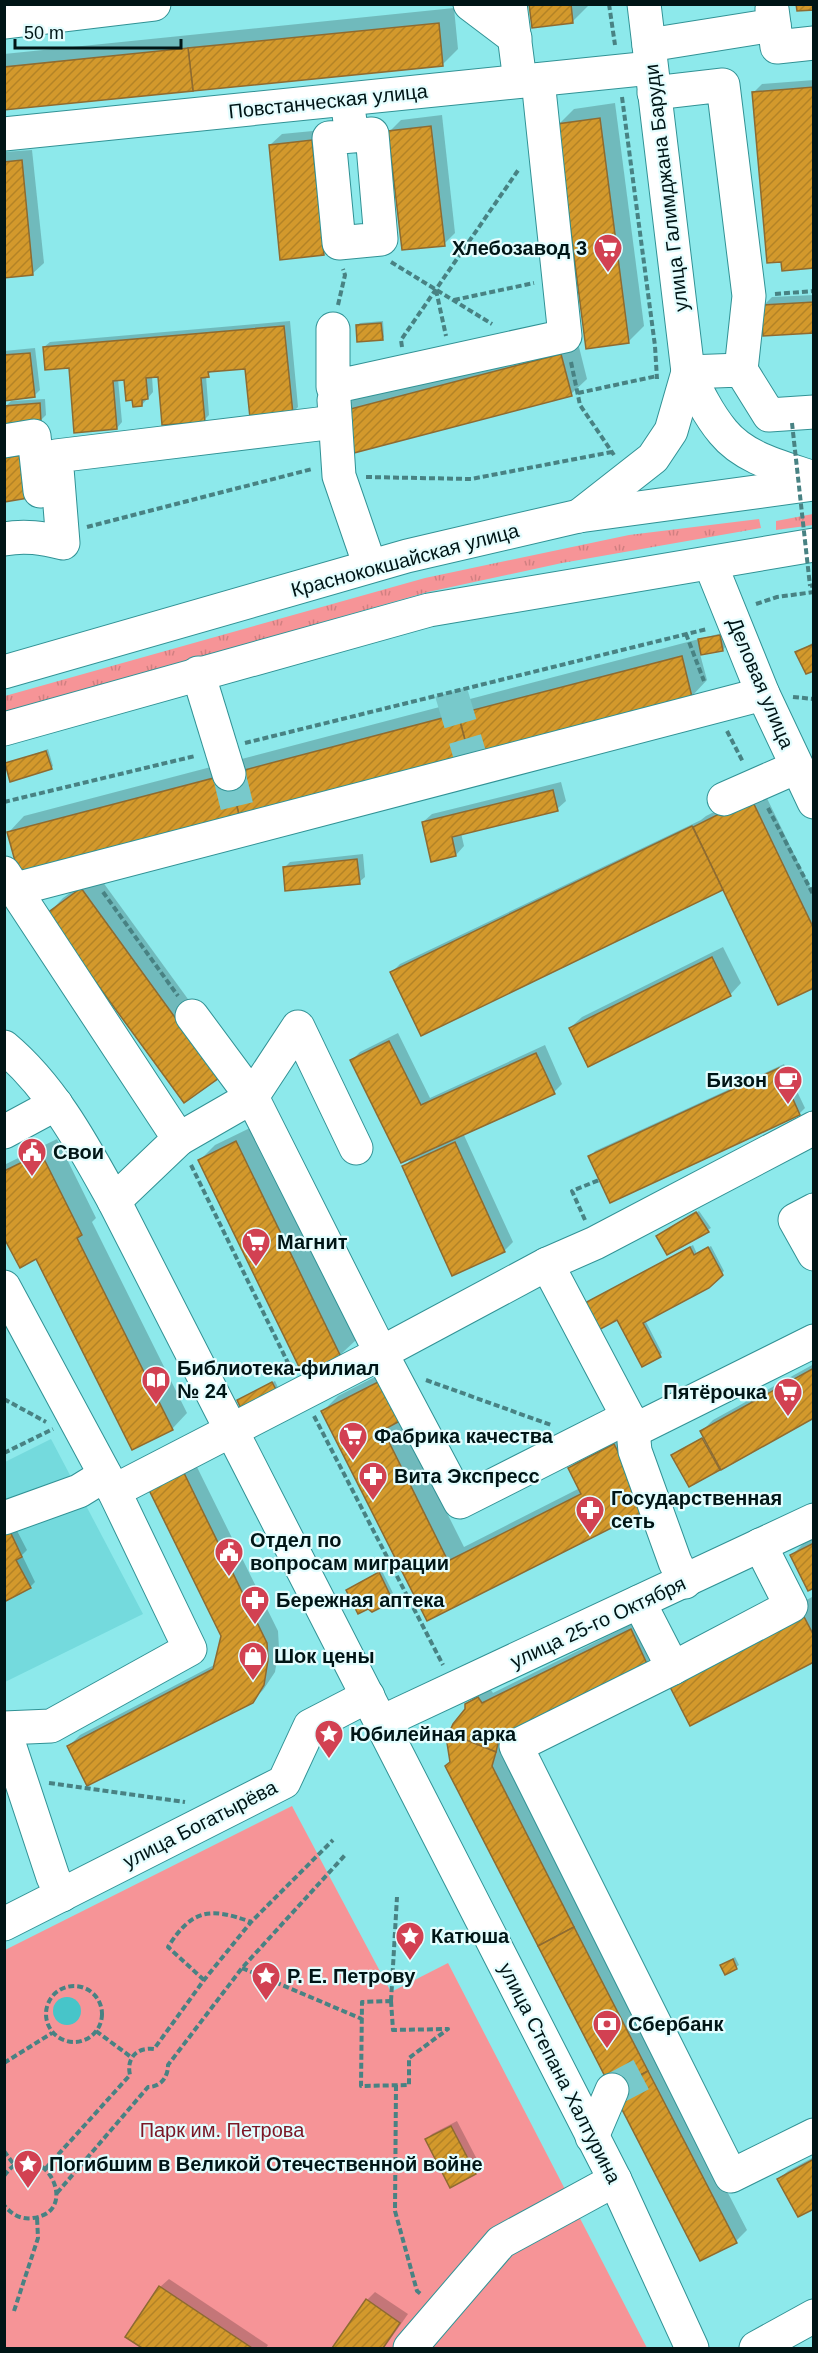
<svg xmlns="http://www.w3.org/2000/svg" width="818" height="2353" font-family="Helvetica,sans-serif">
	<defs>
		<pattern id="grass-tufts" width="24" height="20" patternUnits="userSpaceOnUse" patternTransform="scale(1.5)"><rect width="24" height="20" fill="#f69497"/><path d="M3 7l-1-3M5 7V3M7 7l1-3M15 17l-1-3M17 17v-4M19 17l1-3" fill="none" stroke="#d17f81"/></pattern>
		<pattern id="building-hatch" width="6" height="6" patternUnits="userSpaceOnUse" patternTransform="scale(1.5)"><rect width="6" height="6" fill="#d3992c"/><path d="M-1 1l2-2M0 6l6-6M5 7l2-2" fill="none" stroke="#b38326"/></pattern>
	</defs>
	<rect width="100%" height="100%" fill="#8de9eb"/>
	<path fill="#74dadd" d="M51 1439 143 1614 5 1682V1462Z"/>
	<g fill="url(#grass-tufts)">
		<path d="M813 514V525L776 530V521Z"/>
		<path d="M759 519 761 528 562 563 428 592 5 713V696L425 578 629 535Z"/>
	</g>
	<path fill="#f69497" d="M292 1806 391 1992 448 1963 647 2348H5V1950Z"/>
	<circle fill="#47c5c9" cx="67" cy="2011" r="14"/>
	<g fill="#0003">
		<path d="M530 4H588V6L572 22Z"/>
		<path d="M454 8 458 49 442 65 4 109V54Z"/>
		<path d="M814 80V267L753 93 762 84Z"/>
		<path d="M615 103 644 326 628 342 559 124 574 109Z"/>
		<path d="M442 115 455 233 444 244 390 131 401 120Z"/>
		<path d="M323 130 334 243 323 254 270 145 282 134Z"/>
		<path d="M32 150 44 263 32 274 4 277V152Z"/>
		<path d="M814 295V332L763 306 772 297Z"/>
		<path d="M290 321 298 407 292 413 247 367 213 370 206 376 209 415 204 420 159 375 152 376 153 392 142 405 126 378 118 379 122 422 117 428 70 366 44 347 50 342Z"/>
		<path d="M383 321 384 337 382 339 357 325 360 323Z"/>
		<path d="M577 339 587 379 571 394 340 412 356 397Z"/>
		<path d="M35 348 40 390 34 396 4 399V351Z"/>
		<path d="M45 399 46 415 41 420 5 407 11 401Z"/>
		<path d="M722 633 725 647 723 650 700 654 707 680 692 696 9 832 24 816Z"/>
		<path d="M814 642V669L797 652Z"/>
		<path d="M48 749 53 766 51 768 7 764Z"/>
		<path d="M561 782 566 801 557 809 461 833 464 846 456 855 423 822 432 814Z"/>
		<path d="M762 788 814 895V986L723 887 392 972 400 964 701 820 706 816Z"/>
		<path d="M363 854 365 877 359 882 284 868 290 862Z"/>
		<path d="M97 874 233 1061 218 1076 48 914 63 898Z"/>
		<path d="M723 947 741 983 730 995 570 1028 582 1017Z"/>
		<path d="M398 1033 430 1098 545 1045 562 1084 554 1092 463 1133 513 1242 504 1251 404 1167 414 1156 352 1060 360 1052Z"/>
		<path d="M784 1064 805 1108 799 1114 590 1157 595 1151Z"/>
		<path d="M252 1127 356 1340 340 1355 303 1373 199 1161 215 1145Z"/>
		<path d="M57 1139 96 1218 92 1222 187 1413 172 1429 37 1257 4 1234V1165Z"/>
		<path d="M699 1211 711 1228 667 1253 658 1236Z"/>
		<path d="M693 1245 697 1254 711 1246 724 1271 708 1287 645 1320 662 1353 660 1355 618 1318 585 1303Z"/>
		<path d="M814 1364V1416L719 1469 676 1453 705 1436 702 1431 713 1420Z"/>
		<path d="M396 1366 400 1419 464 1547 580 1488 570 1468 585 1452 630 1430 662 1493 427 1619 323 1411 338 1396Z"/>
		<path d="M275 1381 281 1394 238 1400 241 1398Z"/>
		<path d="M195 1463 278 1631 279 1648 275 1672 263 1690 252 1701 69 1746 80 1735 216 1664 223 1635 151 1491Z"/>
		<path d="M12 1521 27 1550 22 1555 35 1582 30 1587 4 1600V1525Z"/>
		<path d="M814 1538V1586L792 1555 803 1544Z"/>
		<path d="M382 1571 393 1593 384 1599 381 1606 350 1588Z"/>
		<path d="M814 1596V1660L683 1664Z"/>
		<path d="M642 1619 657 1651 646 1663 508 1733 659 2059 747 2230 736 2241 451 1761 466 1705 478 1694 489 1687 493 1693Z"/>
		<path d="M735 1957 739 1965 726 1973 722 1965Z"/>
		<path d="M457 2121 481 2167 475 2173 427 2139 432 2134Z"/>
		<path d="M814 2157V2207L779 2179 788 2171Z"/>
		<path d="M169 2279 268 2345 266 2348H145L127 2336 160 2287Z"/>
		<path d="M375 2292 408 2314 384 2348H334L367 2300Z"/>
	</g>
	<g fill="url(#building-hatch)" stroke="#8e6b31" stroke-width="1.5">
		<path d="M529 4H571L573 23 532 28Z"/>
		<path d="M796 4H814V10L797 11Z"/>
		<path d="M439 23 443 66 193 91 188 48Z"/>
		<path d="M188 48 193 91 4 110V67Z"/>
		<path d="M814 87V268L782 271 781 262 767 263 752 92Z"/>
		<path d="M600 118 629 343 586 349 557 124Z"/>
		<path d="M431 126 445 246 402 250 388 131Z"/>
		<path d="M312 140 324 255 280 260 269 145Z"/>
		<path d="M22 160 33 275 4 278V162Z"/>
		<path d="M814 302V333L763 336 761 305Z"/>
		<path d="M381 323 383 340 357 342 356 325Z"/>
		<path d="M284 326 293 414 250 418 245 369 208 372 209 377 201 378 205 422 162 425 158 377 146 378 148 399 142 400V406L133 407 132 400 126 401 124 380 113 381 117 429 74 433 69 368 45 370 43 347Z"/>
		<path d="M30 353 35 397 4 401V355Z"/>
		<path d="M561 354 572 396 350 454 339 412Z"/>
		<path d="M40 403 41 422 5 425 4 406Z"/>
		<path d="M28 454 35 497 4 502V458Z"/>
		<path d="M720 635 723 651 701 655 698 639Z"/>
		<path d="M814 644V671L806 674 795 652Z"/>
		<path d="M682 656 692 697 469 755 458 714Z"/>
		<path d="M458 714 469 755 239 815 229 774Z"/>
		<path d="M46 751 52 769 10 782 5 763Z"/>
		<path d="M229 774 239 815 18 872 7 832Z"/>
		<path d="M553 790 558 811 452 837 456 856 431 862 422 822Z"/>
		<path d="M751 798 814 929V988L778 1005 693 827Z"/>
		<path d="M692 826 723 890 421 1036 390 972Z"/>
		<path d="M357 859 360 884 285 891 283 867Z"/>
		<path d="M81 888 219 1078 184 1103 46 914Z"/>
		<path d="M712 957 731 996 588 1067 569 1028Z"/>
		<path d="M389 1041 421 1105 536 1053 555 1094 401 1163 350 1060Z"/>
		<path d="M779 1068 800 1115 610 1203 588 1156Z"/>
		<path d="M236 1141 341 1357 303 1375 198 1160Z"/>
		<path d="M455 1142 505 1252 452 1276 402 1166Z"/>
		<path d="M41 1153 82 1235 77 1238 173 1430 132 1450 36 1259 20 1268 4 1238V1171Z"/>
		<path d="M696 1212 709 1232 667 1255 656 1236Z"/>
		<path d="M690 1247 694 1255 708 1247 723 1275 709 1288 643 1323 661 1357 642 1367 617 1320 595 1332 581 1305Z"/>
		<path d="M814 1368V1418L721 1470 700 1431Z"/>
		<path d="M380 1381 400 1421 383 1430 448 1561 581 1494 568 1468 614 1444 647 1510 427 1621 321 1411Z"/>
		<path d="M272 1382 280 1397 244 1415 237 1400Z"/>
		<path d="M702 1438 720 1470 689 1487 671 1455Z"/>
		<path d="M184 1473 267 1643 268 1660 264 1685 253 1703 87 1786 67 1746 213 1669 221 1636 149 1490Z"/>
		<path d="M7 1525 22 1557 16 1560 31 1588 4 1602V1526Z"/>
		<path d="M814 1543V1588L808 1591 790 1555Z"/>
		<path d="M379 1572 391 1597 382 1602V1607L372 1612 368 1609 358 1614 346 1590Z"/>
		<path d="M800 1609 814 1636V1662L690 1726 666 1679Z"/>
		<path d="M631 1629 647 1664 499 1739 496 1752 449 1733 453 1724 465 1709V1704L478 1697 482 1703Z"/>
		<path d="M449 1733 496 1752 492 1766 574 1927 538 1946 445 1766 450 1762 447 1743Z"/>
		<path d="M574 1927 648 2071 612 2090 538 1946Z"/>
		<path d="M733 1959 737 1969 725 1975 720 1965Z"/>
		<path d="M648 2071 737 2243 700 2261 612 2090Z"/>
		<path d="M451 2126 476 2174 450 2188 425 2139Z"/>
		<path d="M814 2159V2209L798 2217 777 2179Z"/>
		<path d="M159 2286 252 2348H142L125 2337Z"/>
		<path d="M366 2299 400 2323 383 2348H332Z"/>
	</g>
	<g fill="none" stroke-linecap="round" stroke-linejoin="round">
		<g stroke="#78c9cb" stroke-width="33" stroke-dasharray="33 16" stroke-linecap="butt">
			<path d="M451 692 474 769"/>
			<path d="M229 774 239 815"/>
			<path d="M612 2090 648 2071"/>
		</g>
		<g stroke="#319295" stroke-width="35">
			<g id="minor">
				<path d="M470 4 515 38"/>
				<path d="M510 4 520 81"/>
				<path d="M644 4 688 372C698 393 708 414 723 432 745 459 782 467 814 478"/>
				<path d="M772 9 777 47 814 43"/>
				<path d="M4 22 154 4"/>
				<path d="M649 45 774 25"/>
				<path d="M654 93 723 85 749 296 741 370"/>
				<path d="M347 100 352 136 329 138 339 243 381 239 372 134 352 136"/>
				<path d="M4 134 651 68"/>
				<path d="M333 329V387L565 336 538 80"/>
				<path d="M688 372 741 370 769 415 814 412"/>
				<path d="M334 400 339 476 370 566"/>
				<path d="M4 441 34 436 40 491"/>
				<path d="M579 516 653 458 671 431 688 372"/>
				<path d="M4 539C25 535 43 538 63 543L56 456 335 422"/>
				<path d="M710 563 763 694 814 802"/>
				<path d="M198 673 229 774"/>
				<path d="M724 799 797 767"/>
				<path d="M4 873 179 1139 114 1201"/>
				<path d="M16 889 763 694"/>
				<path d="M192 1016 252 1097 298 1027 356 1148"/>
				<path d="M4 1047C53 1088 84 1147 114 1201L615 2180 692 2348"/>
				<path d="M4 1132 56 1104"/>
				<path d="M179 1139 252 1097 381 1353 547 1264 628 1417 633 1431 635 1451 675 1562 685 1582"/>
				<path d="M814 1210 795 1220 814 1254"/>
				<path d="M547 1264 595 1243 814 1128"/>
				<path d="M4 1287 114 1491 381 1353 460 1502 628 1417"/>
				<path d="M633 1431 814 1341"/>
				<path d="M4 1518 79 1491 105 1475"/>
				<path d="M639 1602 673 1668 791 1606 760 1545"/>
				<path d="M673 1668 516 1746 731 2176 814 2135"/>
				<path d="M382 1722 814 1520"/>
				<path d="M4 1728 51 1726 190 1649 114 1491"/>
				<path d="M4 1729 53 1877 62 1895"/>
				<path d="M4 1924 284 1782 310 1726 368 1696"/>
				<path d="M592 2137 612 2090"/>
				<path d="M410 2348 501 2242 615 2180"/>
				<path d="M756 2348 814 2316"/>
			</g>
		</g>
		<g stroke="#319295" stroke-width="35">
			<g id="major">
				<path d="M4 672 407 556 579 516 814 484"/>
				<path d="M4 729 429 610 814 545"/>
			</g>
		</g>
		<g stroke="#488283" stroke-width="4" stroke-dasharray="6 3" stroke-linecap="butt">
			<path d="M609 4 615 45"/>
			<path d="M622 97 655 346 657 379"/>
			<path d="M391 262 492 324"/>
			<path d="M436 290 446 336"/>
			<path d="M775 294 814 291"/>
			<path d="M454 300 534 283"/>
			<path d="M338 305 345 275 343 269"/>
			<path d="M402 347 401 340 519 169"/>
			<path d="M571 362 580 405 614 455"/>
			<path d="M578 393 657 376"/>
			<path d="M366 477 471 479 612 452"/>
			<path d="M87 527 312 469"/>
			<path d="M810 586 814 585"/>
			<path d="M756 604 777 597 814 592"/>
			<path d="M686 634 704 681"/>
			<path d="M793 697 814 699"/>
			<path d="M727 731 743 762"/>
			<path d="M245 743 707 629"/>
			<path d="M4 802 195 756"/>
			<path d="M768 808 814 896"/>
			<path d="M103 892 178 996"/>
			<path d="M191 1165 291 1369"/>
			<path d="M585 1220 572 1191 599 1180"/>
			<path d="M426 1380 551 1425"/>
			<path d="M4 1399 46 1422"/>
			<path d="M314 1416 443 1665"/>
			<path d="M4 1453 53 1429"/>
			<path d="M49 1783 185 1802"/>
			<path d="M242 1968 362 2019"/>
			<path d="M204 1980 168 1947C192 1909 210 1907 251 1922"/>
			<circle cx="74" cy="2014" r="28"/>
			<path d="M391 2001 393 2030 448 2029 409 2058V2085L361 2086 362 2002Z"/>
			<path d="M391 2001 397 1897"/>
			<path d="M96 2031 131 2057"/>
			<path d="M4 2063 52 2033"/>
			<path d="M396 2085 395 2211 417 2291 422 2295"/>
			<path d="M4 2151 15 2166"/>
			<path d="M46 2168 130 2075C126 2058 137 2047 154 2049L204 1980 251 1922 333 1840"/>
			<path d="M4 2176C37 2128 86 2211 33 2218 21 2220 11 2214 4 2205"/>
			<path d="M57 2193 148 2087C161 2087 168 2077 168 2065L242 1968 346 1854"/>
			<path d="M14 2311 38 2238 37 2217"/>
		</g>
		<use href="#minor" stroke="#fff" stroke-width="33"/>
		<use href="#major" stroke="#fff" stroke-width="33"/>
		<path stroke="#488283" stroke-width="4" stroke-dasharray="6 3" stroke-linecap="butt" d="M792 423 810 586"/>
	</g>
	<defs>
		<g id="supermarket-pin" transform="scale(1.5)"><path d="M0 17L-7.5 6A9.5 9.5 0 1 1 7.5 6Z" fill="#d24152" stroke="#e4fdfe"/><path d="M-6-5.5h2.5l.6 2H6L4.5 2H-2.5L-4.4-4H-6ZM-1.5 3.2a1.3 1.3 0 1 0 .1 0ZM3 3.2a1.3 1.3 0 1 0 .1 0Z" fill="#fff"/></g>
		<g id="cafe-pin" transform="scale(1.5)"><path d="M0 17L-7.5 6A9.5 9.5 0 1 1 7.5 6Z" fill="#d24152" stroke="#e4fdfe"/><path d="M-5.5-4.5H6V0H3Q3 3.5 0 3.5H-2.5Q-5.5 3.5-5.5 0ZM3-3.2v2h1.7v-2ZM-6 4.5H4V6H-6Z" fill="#fff"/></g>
		<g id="civic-pin" transform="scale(1.5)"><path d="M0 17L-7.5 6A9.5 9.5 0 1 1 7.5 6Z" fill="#d24152" stroke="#e4fdfe"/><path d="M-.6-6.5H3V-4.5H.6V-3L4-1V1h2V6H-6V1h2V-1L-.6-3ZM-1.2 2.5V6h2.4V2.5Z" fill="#fff"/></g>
		<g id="library-pin" transform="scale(1.5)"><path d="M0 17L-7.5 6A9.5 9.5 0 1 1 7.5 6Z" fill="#d24152" stroke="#e4fdfe"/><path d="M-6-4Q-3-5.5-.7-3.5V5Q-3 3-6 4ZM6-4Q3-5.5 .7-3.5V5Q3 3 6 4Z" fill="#fff"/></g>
		<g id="pharmacy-pin" transform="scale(1.5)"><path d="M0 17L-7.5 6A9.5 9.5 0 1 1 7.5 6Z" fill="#d24152" stroke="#e4fdfe"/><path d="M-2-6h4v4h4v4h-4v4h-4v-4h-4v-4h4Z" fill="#fff"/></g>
		<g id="shop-pin" transform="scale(1.5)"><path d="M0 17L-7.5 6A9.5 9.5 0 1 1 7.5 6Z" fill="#d24152" stroke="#e4fdfe"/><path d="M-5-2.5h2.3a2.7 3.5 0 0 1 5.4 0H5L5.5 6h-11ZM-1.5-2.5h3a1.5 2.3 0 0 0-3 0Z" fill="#fff"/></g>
		<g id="sight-pin" transform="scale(1.5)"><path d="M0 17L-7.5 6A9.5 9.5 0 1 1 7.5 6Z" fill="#d24152" stroke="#e4fdfe"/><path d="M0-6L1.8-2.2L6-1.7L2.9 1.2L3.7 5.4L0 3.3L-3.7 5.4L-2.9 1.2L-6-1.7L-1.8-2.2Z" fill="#fff"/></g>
		<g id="bank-pin" transform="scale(1.5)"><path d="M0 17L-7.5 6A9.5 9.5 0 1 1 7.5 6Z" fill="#d24152" stroke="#e4fdfe"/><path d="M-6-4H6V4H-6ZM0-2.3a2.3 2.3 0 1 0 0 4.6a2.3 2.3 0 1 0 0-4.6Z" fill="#fff"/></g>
	</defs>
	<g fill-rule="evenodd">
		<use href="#supermarket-pin" x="608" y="248"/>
		<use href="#cafe-pin" x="788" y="1080"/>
		<use href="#civic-pin" x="32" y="1152"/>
		<use href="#supermarket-pin" x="256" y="1242"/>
		<use href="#library-pin" x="156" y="1380"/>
		<use href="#supermarket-pin" x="788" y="1392"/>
		<use href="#supermarket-pin" x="353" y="1436"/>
		<use href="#pharmacy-pin" x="373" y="1476"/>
		<use href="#pharmacy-pin" x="590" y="1510"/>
		<use href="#civic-pin" x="229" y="1552"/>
		<use href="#pharmacy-pin" x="255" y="1600"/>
		<use href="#shop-pin" x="253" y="1656"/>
		<use href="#sight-pin" x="329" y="1734"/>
		<use href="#sight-pin" x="410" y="1936"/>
		<use href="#sight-pin" x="266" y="1976"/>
		<use href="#bank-pin" x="607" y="2024"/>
		<use href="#sight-pin" x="28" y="2164"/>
	</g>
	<g text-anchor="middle" stroke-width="4.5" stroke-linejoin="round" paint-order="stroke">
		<g font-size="20" fill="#001516" stroke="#e4fdfe">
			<text transform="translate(328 101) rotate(-6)" y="7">Повстанческая улица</text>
			<text transform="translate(666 188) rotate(-97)" y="7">улица Галимджана Баруди</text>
			<text transform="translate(405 560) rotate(-15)" y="7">Краснококшайская улица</text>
			<text transform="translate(761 683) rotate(67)" y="7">Деловая улица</text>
			<text transform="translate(598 1622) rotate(-25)" y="7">улица 25-го Октября</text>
			<text transform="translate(200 1824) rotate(-27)" y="7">улица Богатырёва</text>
			<text transform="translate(560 2073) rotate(63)" y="7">улица Степана Халтурина</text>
		</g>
		<g font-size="20" font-weight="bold" fill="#001516" stroke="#e4fdfe" text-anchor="start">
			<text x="587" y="255" text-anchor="end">Хлебозавод 3</text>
			<text x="767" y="1087" text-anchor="end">Бизон</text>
			<text x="53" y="1159">Свои</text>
			<text x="277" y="1249">Магнит</text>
			<text x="177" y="1375">Библиотека-филиал<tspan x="177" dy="23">№ 24</tspan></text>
			<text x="767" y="1399" text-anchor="end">Пятёрочка</text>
			<text x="374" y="1443">Фабрика качества</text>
			<text x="394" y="1483">Вита Экспресс</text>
			<text x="611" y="1505">Государственная<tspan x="611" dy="23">сеть</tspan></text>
			<text x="250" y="1547">Отдел по<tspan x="250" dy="23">вопросам миграции</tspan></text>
			<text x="276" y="1607">Бережная аптека</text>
			<text x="274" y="1663">Шок цены</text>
			<text x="350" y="1741">Юбилейная арка</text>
			<text x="431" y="1943">Катюша</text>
			<text x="287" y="1983">Р. Е. Петрову</text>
			<text x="628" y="2031">Сбербанк</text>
			<text x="49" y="2171">Погибшим в Великой Отечественной войне</text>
		</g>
		<g font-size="20" fill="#7b1726" stroke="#e4fdfe">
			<text x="222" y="2137">Парк им. Петрова</text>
		</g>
	</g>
	<rect width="818" height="2353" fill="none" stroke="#001516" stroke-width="12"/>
	<path d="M15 39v9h166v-9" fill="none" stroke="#001516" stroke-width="3"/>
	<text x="24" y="39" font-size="18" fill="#001516" stroke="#e4fdfe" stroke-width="4.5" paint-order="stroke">50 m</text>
</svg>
